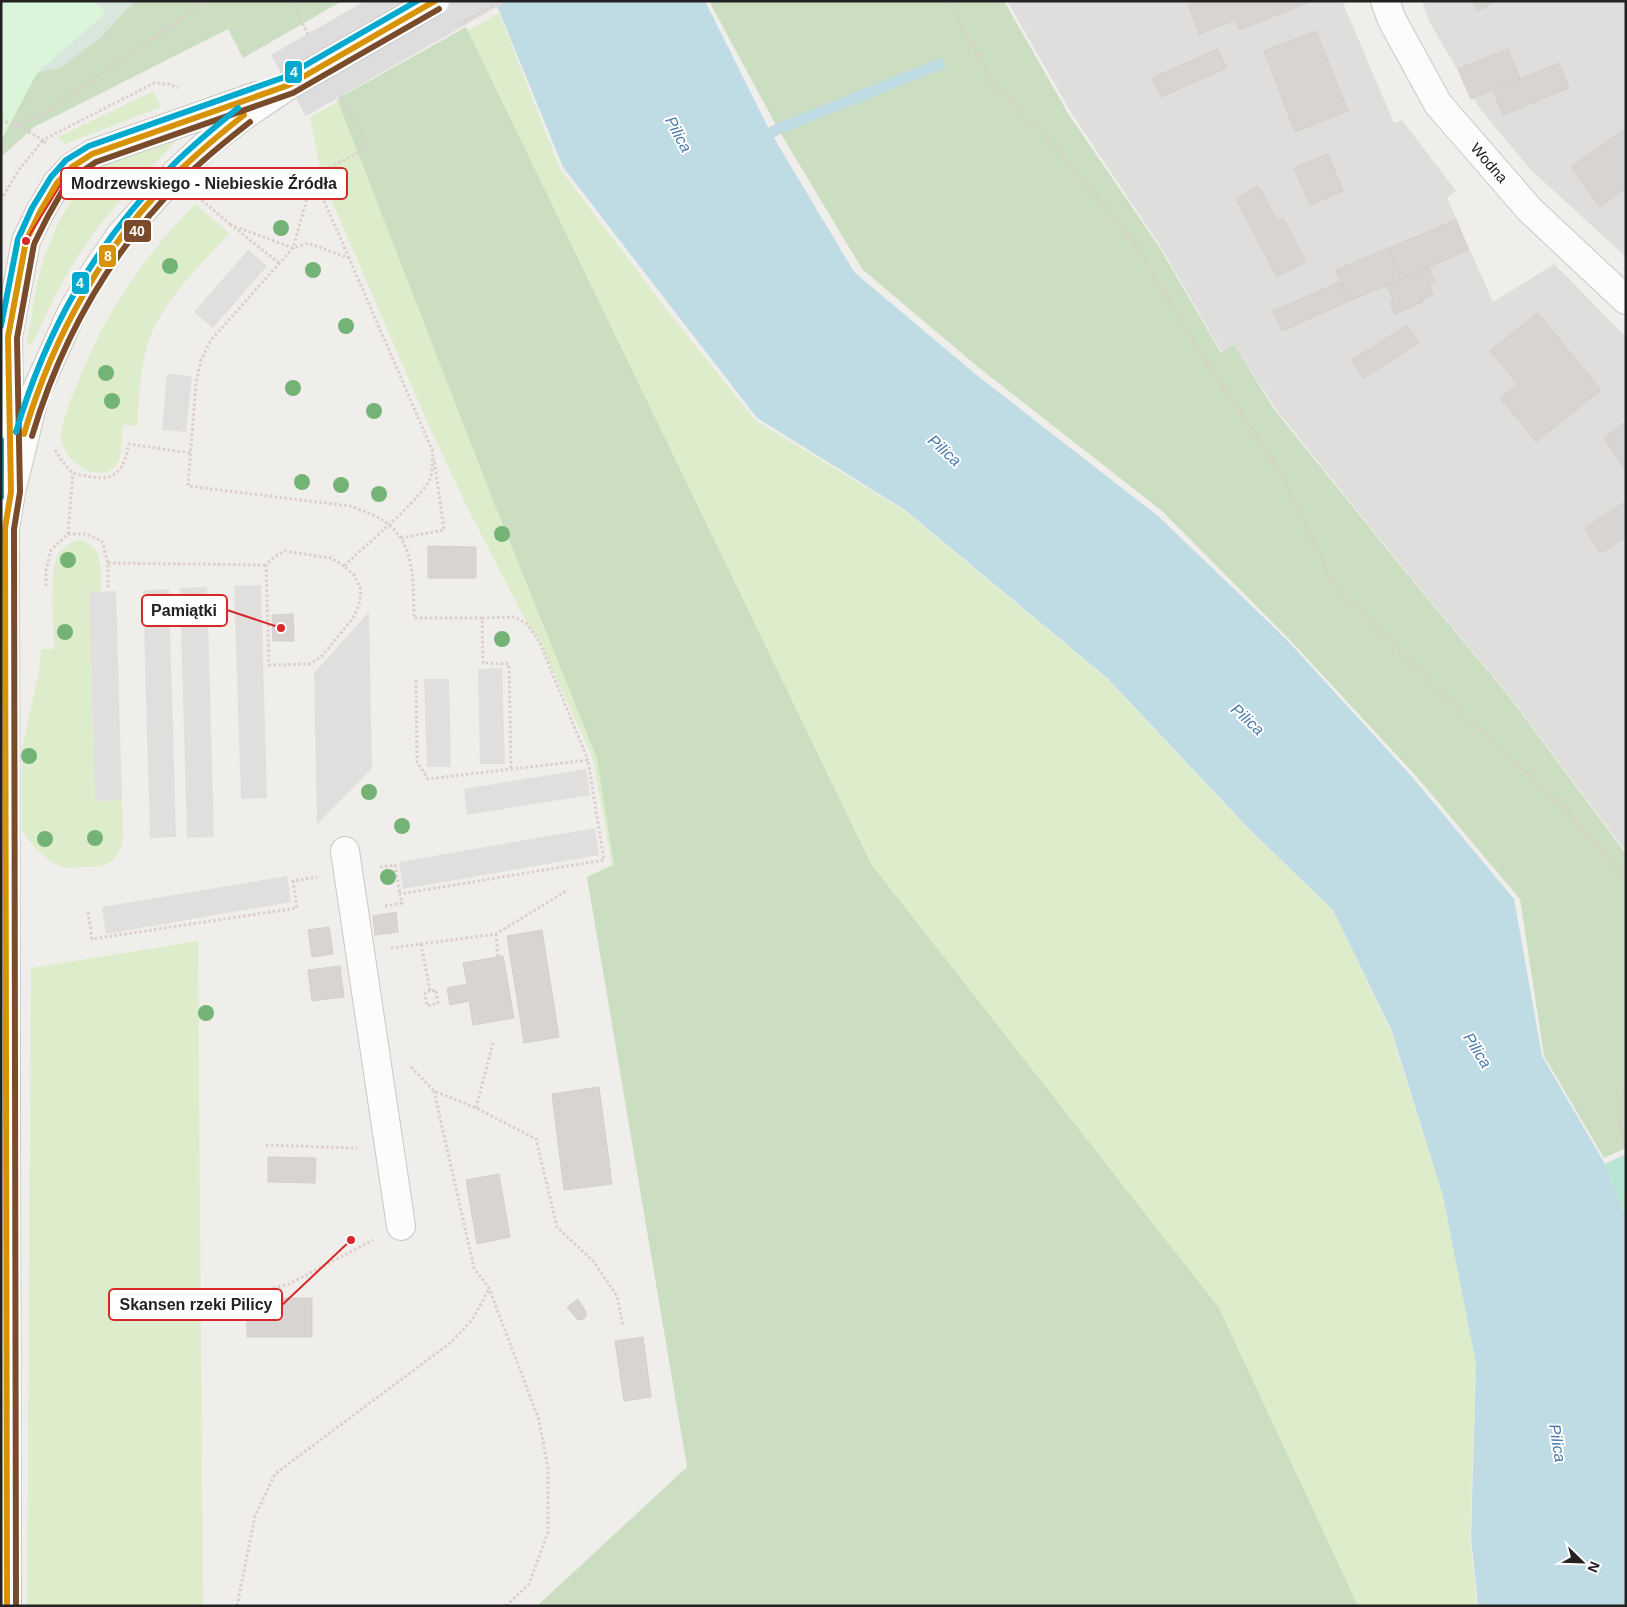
<svg xmlns="http://www.w3.org/2000/svg" width="1627" height="1607" font-family="Arial,sans-serif">
	<rect width="100%" height="100%" fill="#f0eeeb"/>
	<g fill="#dfdedc">
		<path d="M1007 1H1342L1394 123 1402 120 1456 191 1447 198 1493 302 1554 264 1626 337V852L1509 695 1404 569 1276 409 1234 345 1222 353 1161 247 1072 114Z"/>
		<path d="M1422 1H1626V257L1530 169 1480 109 1429 21Z"/>
	</g>
	<g fill="#ddeccb">
		<path d="M499 13 560 169 666 309 755 420 905 511 1106 678 1249 830 1333 910 1390 1029 1443 1196 1476 1363 1470 1537 1477 1606H537L689 1468 587 877 612 864 593 759 539 640 526 621 466 505 426 419 322 178 310 117Z"/>
		<path d="M153 91 161 107 65 144 58 137Z"/>
		<path d="M172 137 178 139C146 173 112 206 85 245 64 275 49 309 33 342L30 345 27 343 37 283 44 257 60 219 84 180 99 167Z"/>
		<path d="M195 204 229 233C198 269 156 305 145 354 139 377 139 402 137 426L123 425C122 434 122 454 118 462 103 489 62 461 61 437 61 422 71 401 76 387 86 363 97 337 110 315 133 274 163 237 195 204Z"/>
		<path d="M82 540C105 550 100 569 101 591L89 592 95 801 122 800 123 838 120 850 111 862 100 866 67 868 53 863 35 848 22 831V747L39 672 41 649H54C54 627 48 570 59 553 65 544 73 542 82 540Z"/>
		<path d="M198 941 203 1606H27L31 968Z"/>
	</g>
	<g fill="#cbdec1">
		<path d="M1 1H342L243 58 228 29 34 127 1 157Z"/>
		<path d="M709 1H1004L1069 115 1160 248 1221 353 1234 345 1274 409 1403 569 1508 695 1626 854V1148L1604 1158 1544 1056 1520 899 1416 776 1289 639 1162 511 978 367 862 269 778 129Z"/>
		<path d="M466 27 871 864 1219 1308 1358 1606H537L687 1467 587 877 614 865 597 758 494 503 337 99Z"/>
	</g>
	<path fill="#d9e6de" d="M1 1H135L100 38 60 68 7 79Z"/>
	<path fill="#daf5da" d="M1 1H95L106 13 37 73 1 141Z"/>
	<path fill="#b7e6d2" d="M1626 1154V1217L1605 1164Z"/>
	<g fill="#e0dfde">
		<path d="M248 250 267 266 213 328 194 312Z"/>
		<path d="M167 374 192 376 186 432 162 430Z"/>
		<path d="M261 585 267 798 241 799 234 586Z"/>
		<path d="M207 587 214 837 187 838 180 588Z"/>
		<path d="M169 589 176 837 150 838 143 590Z"/>
		<path d="M116 591 122 800 95 801 89 592Z"/>
		<path d="M369 612 372 768 317 824 314 673Z"/>
		<path d="M502 668 505 764H480L478 669Z"/>
		<path d="M424 679H449L451 767H427Z"/>
		<path d="M586 769 590 795 467 815 464 789Z"/>
		<path d="M595 828 599 855 403 889 399 862Z"/>
		<path d="M287 876 291 902 106 934 102 907Z"/>
	</g>
	<path fill="#bfdbe3" d="M494 1H705L771 133 854 272 974 373 1158 516 1287 640 1413 778 1514 899 1542 1056 1605 1164 1626 1217V1606H1478L1471 1537 1476 1364 1443 1196 1391 1029 1333 910 1249 829 1107 678 905 510 757 418 563 167 500 13Z"/>
	<path fill="#dedddd" d="M365 1H507L306 116 271 55Z"/>
	<g fill="none" stroke-linecap="round" stroke-linejoin="round">
		<path stroke="#bfdbe3" stroke-width="11" d="M771 133 778 129 940 64"/>
	</g>
	<g fill="#d7d4d2" stroke="#d3d0cc">
		<path d="M1187 1H1312L1239 30 1235 20 1199 34Z"/>
		<path d="M1472 1H1496L1477 11Z"/>
		<path d="M1316 31 1348 111 1295 132 1264 51Z"/>
		<path d="M1218 49 1226 68 1161 97 1152 78Z"/>
		<path d="M1508 49 1520 79 1471 99 1458 69Z"/>
		<path d="M1559 63 1569 88 1503 115 1493 90Z"/>
		<path d="M1626 128V188L1600 207 1571 167Z"/>
		<path d="M1328 154 1343 191 1310 205 1294 168Z"/>
		<path d="M1258 186 1277 220 1283 218 1306 262 1277 277 1236 199Z"/>
		<path d="M1456 220 1468 250 1401 279 1389 248Z"/>
		<path d="M1389 248 1401 279 1349 301 1336 270Z"/>
		<path d="M1429 268 1435 282 1429 285 1433 295 1422 299 1423 302 1395 314 1390 302 1393 300 1387 285Z"/>
		<path d="M1340 282 1349 301 1282 331 1273 311Z"/>
		<path d="M1538 313 1601 390 1536 442 1500 398 1518 384 1490 351Z"/>
		<path d="M1407 325 1419 343 1363 378 1352 360Z"/>
		<path d="M1626 422V471L1604 437Z"/>
		<path d="M1626 501V537L1601 553 1585 528Z"/>
		<path d="M428 546 476 547V578H428Z"/>
		<path d="M293 614 294 641H273L272 615Z"/>
		<path d="M396 912 398 932 375 935 373 916Z"/>
		<path d="M329 927 333 954 312 957 308 930Z"/>
		<path d="M542 930 559 1037 524 1043 507 936Z"/>
		<path d="M503 956 514 1018 473 1025 469 1001 450 1005 447 988 467 984 463 963Z"/>
		<path d="M340 966 344 997 312 1001 308 970Z"/>
		<path d="M599 1087 612 1184 564 1190 552 1094Z"/>
		<path d="M268 1157 316 1158 315 1183 268 1182Z"/>
		<path d="M499 1174 510 1237 477 1244 466 1180Z"/>
		<rect x="247" y="1298" width="65" height="39"/>
		<path d="M578 1299 586 1312V1317L582 1320 577 1319 567 1307Z"/>
		<path d="M643 1337 651 1397 624 1401 615 1341Z"/>
	</g>
	<g fill="none" stroke-linecap="round" stroke-linejoin="round">
		<g stroke="#c9c8c7" stroke-width="30">
			<g id="minor">
				<path d="M1385 1 1392 20 1438 104 1530 210 1626 300"/>
				<path d="M10 453 8 337 26 241 40 212 57 183 72 167 92 154 257 96"/>
				<path d="M345 851 401 1226"/>
				<path d="M7 1606 5 569V528L11 492 35 394 71 314 92 277 120 236 178 171 205 146 243 116 289 85"/>
			</g>
		</g>
		<g stroke="#dccecd" stroke-width="3" stroke-dasharray="2.5 2.5" stroke-linecap="butt">
			<path d="M291 1 309 36"/>
			<path d="M948 1 990 79 1065 158 1138 249 1211 370 1277 466 1333 583 1474 725 1560 804 1626 879"/>
			<path d="M1 120 16 125 43 140 154 83 169 84 178 88"/>
			<path d="M17 125 42 115 207 1"/>
			<path d="M314 178 349 258"/>
			<path d="M198 197 231 225"/>
			<path d="M1 200 18 171 43 140 48 145"/>
			<path d="M279 263 231 225 293 248 313 177 368 147 339 93"/>
			<path d="M55 450C60 458 65 466 72 472 76 475 82 475 87 476 115 483 124 470 129 444L190 453"/>
			<path d="M68 534 73 473"/>
			<path d="M401 538 444 530 434 458"/>
			<path d="M108 563 265 565"/>
			<path d="M344 566 331 558 285 551 274 557 266 565 269 665 309 664 322 656 353 618 359 605 361 590 354 575 344 566C362 548 426 496 431 476 433 468 432 460 433 452L349 258 308 243 293 248 211 340 201 360 196 383 188 486 350 506C363 511 377 515 388 524 416 546 413 586 414 618H482L483 663 509 664 511 769"/>
			<path d="M46 586V570L51 550 68 534H86L102 541 108 563V588"/>
			<path d="M482 618 514 617 526 623 539 641 588 760"/>
			<path d="M380 867 395 865 400 894"/>
			<path d="M385 906 402 903 400 894 604 860 588 760 428 779 417 762 416 680"/>
			<path d="M88 912 92 939 297 908 293 881 317 877"/>
			<path d="M496 934 498 957"/>
			<path d="M421 944 430 991 436 990 438 1003 427 1006 425 993 430 991"/>
			<path d="M391 948 496 934 566 891"/>
			<path d="M411 1067 434 1091 476 1108 536 1139 557 1227 594 1262 617 1296 623 1326"/>
			<path d="M1626 1076 1619 1123 1626 1148"/>
			<path d="M434 1091 474 1268 489 1288 539 1420 548 1469V1532L529 1584 506 1606"/>
			<path d="M476 1108 493 1043"/>
			<path d="M266 1145 357 1148"/>
			<path d="M273 1298V1288L289 1284 373 1240"/>
			<path d="M237 1606 255 1516 275 1474 450 1343 472 1320 489 1289"/>
		</g>
		<use href="#minor" stroke="#fdfcfc" stroke-width="28"/>
		<g stroke="#c9c8c7" stroke-width="30" stroke-linecap="butt">
			<path id="minor-bridge" d="M289 85 435 1"/>
		</g>
		<path stroke="#dccecd" stroke-width="3" stroke-dasharray="2.5 2.5" stroke-linecap="butt" d="M460 24 501 1"/>
		<use href="#minor-bridge" stroke="#fdfcfc" stroke-width="28"/>
		<g stroke="#fff" stroke-width="10">
			<g id="bus-1">
				<path d="M24 434C53 336 104 244 178 172 199 152 221 133 244 115"/>
				<path d="M7 1606 5 528 11 492 8 337 26 241 40 212 57 183 72 167 92 154 289 85 435 1"/>
			</g>
		</g>
		<g stroke="#fff" stroke-width="10">
			<g id="bus-2">
				<path d="M32 436C61 339 111 251 183 179 204 159 227 140 250 122"/>
				<path d="M16 1606 14 529 20 492 17 338 34 244 48 216 64 188 78 174 96 162 293 93 439 9"/>
			</g>
		</g>
		<g stroke="#fff" stroke-width="10">
			<g id="bus-3">
				<path d="M1 326 18 239 32 208 51 177 66 160 89 146 285 77 417 1"/>
				<path d="M16 432C46 330 95 244 170 168 191 146 215 127 238 108"/>
				<path d="M1 440V497"/>
			</g>
		</g>
		<use href="#bus-1" stroke="#d79205" stroke-width="6"/>
		<use href="#bus-2" stroke="#7a4b2a" stroke-width="6"/>
		<use href="#bus-3" stroke="#00a9ce" stroke-width="6"/>
	</g>
	<g fill="#73b476">
		<circle cx="281" cy="228" r="8"/>
		<circle cx="170" cy="266" r="8"/>
		<circle cx="313" cy="270" r="8"/>
		<circle cx="346" cy="326" r="8"/>
		<circle cx="106" cy="373" r="8"/>
		<circle cx="293" cy="388" r="8"/>
		<circle cx="112" cy="401" r="8"/>
		<circle cx="374" cy="411" r="8"/>
		<circle cx="302" cy="482" r="8"/>
		<circle cx="341" cy="485" r="8"/>
		<circle cx="379" cy="494" r="8"/>
		<circle cx="502" cy="534" r="8"/>
		<circle cx="68" cy="560" r="8"/>
		<circle cx="65" cy="632" r="8"/>
		<circle cx="502" cy="639" r="8"/>
		<circle cx="29" cy="756" r="8"/>
		<circle cx="369" cy="792" r="8"/>
		<circle cx="402" cy="826" r="8"/>
		<circle cx="95" cy="838" r="8"/>
		<circle cx="45" cy="839" r="8"/>
		<circle cx="388" cy="877" r="8"/>
		<circle cx="206" cy="1013" r="8"/>
	</g>
	<g text-anchor="middle" stroke-width="4" stroke-linejoin="round" paint-order="stroke">
		<g font-size="15" fill="#222" stroke="#fff">
			<text transform="translate(1489 163) rotate(49)" y="5">Wodna</text>
		</g>
		<g font-size="16" font-style="italic" fill="#4a7aab" stroke="#fff">
			<text transform="translate(679 134) rotate(62)" y="6">Pilica</text>
			<text transform="translate(945 450) rotate(42)" y="6">Pilica</text>
			<text transform="translate(1248 719) rotate(42)" y="6">Pilica</text>
			<text transform="translate(1478 1050) rotate(58)" y="6">Pilica</text>
			<text transform="translate(1558 1443) rotate(81)" y="6">Pilica</text>
		</g>
	</g>
	<path fill="none" stroke="#d62828" stroke-width="2" d="M26 241L61 184M281 628L227 610M351 1240L282 1305"/>
	<g fill="#d62828" stroke="#fff" stroke-width="2">
		<circle cx="26" cy="241" r="5"/>
		<circle cx="281" cy="628" r="5"/>
		<circle cx="351" cy="1240" r="5"/>
	</g>
	<g fill="#fff" stroke="#d62828" stroke-width="2">
		<rect x="61" y="168" width="286" height="31" rx="5"/>
		<rect x="142" y="595" width="85" height="31" rx="5"/>
		<rect x="109" y="1289" width="173" height="31" rx="5"/>
	</g>
	<g font-size="16" text-anchor="middle" font-weight="bold" fill="#222">
		<text x="204" y="189">Modrzewskiego - Niebieskie Źródła</text>
		<text x="184" y="616">Pamiątki</text>
		<text x="196" y="1310">Skansen rzeki Pilicy</text>
	</g>
	<g stroke="#fff" stroke-width="2">
		<rect x="284" y="60" width="19" height="24" rx="5" fill="#00a9ce"/>
		<rect x="123" y="219" width="29" height="24" rx="5" fill="#7a4b2a"/>
		<rect x="98" y="244" width="19" height="24" rx="5" fill="#d79205"/>
		<rect x="71" y="271" width="19" height="24" rx="5" fill="#00a9ce"/>
	</g>
	<g font-size="14" text-anchor="middle" font-weight="bold" fill="#fff">
		<text x="294" y="77">4</text>
		<text x="137" y="236">40</text>
		<text x="108" y="261">8</text>
		<text x="80" y="288">4</text>
	</g>
	<rect width="1627" height="1607" fill="none" stroke="#222222" stroke-width="5"/>
	<g transform="translate(1582 1562) rotate(113)" stroke="#ffffff" stroke-width="4" paint-order="stroke">
	<path d="M0-4L9 19L0 12L-9 19Z" fill="#222222"/>
	<text y="-8" font-size="14" font-weight="bold" text-anchor="middle" fill="#222222">N</text>
	</g>
</svg>
